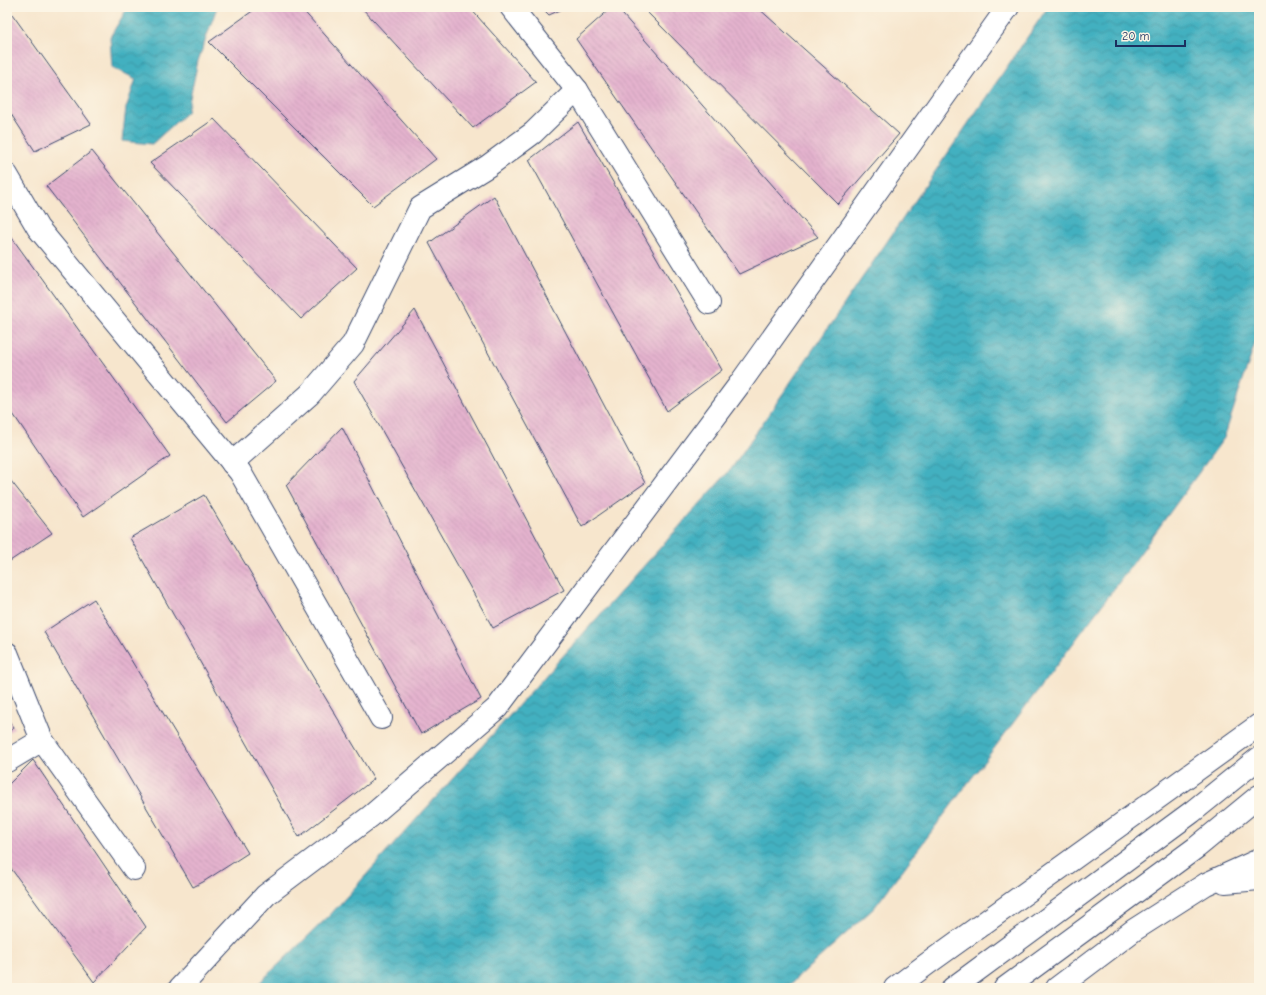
<svg xmlns="http://www.w3.org/2000/svg" width="1266" height="995" font-family="'Comic Neue',sans-serif">
	<defs>
		<pattern id="water-waves" width="16" height="10" patternUnits="userSpaceOnUse"><rect width="16" height="10" fill="#43b0c0"/><path d="M0 5q4-4 8 0t8 0" fill="none" stroke="#37909f"/></pattern>
		<pattern id="building-back-hatch" width="6" height="6" patternUnits="userSpaceOnUse"><rect width="6" height="6" fill="#e4b2ce"/><path d="M-1 5l2 2M0 0l6 6M5-1l2 2" fill="none" stroke="#c399b3"/></pattern>
	</defs>
	<rect width="100%" height="100%" fill="#fcf5e5"/>
	<filter id="ink" filterUnits="userSpaceOnUse"><feTurbulence type="fractalNoise" baseFrequency=".025" numOctaves="2"/><feDisplacementMap in="SourceGraphic" scale="8" xChannelSelector="R" yChannelSelector="G"/><feConvolveMatrix kernelMatrix="1 2 1 2 8 2 1 2 1" color-interpolation-filters="sRGB"/></filter>
	<filter id="wash" filterUnits="userSpaceOnUse"><feTurbulence type="fractalNoise" baseFrequency=".012" numOctaves="4" result="noise"/><feDisplacementMap in="SourceGraphic" scale="16" xChannelSelector="R" yChannelSelector="G"/><feGaussianBlur stdDeviation="0.9" result="paint"/><feColorMatrix in="noise" values="0 0 0 0 0 0 0 0 0 0 0 0 0 0 0 0 0 1.4 0 .05"/><feComposite in="paint" operator="in"/></filter>
	<g filter="url(#wash)">
		<rect width="100%" height="100%" fill="#f7e6cd"/>
		<g fill="url(#water-waves)" stroke="#2f708f">
			<path d="M128 7H217L198 61 187 112 152 144 122 141 126 108 136 79 112 67 110 37Z"/>
			<path d="M1048 7H1259V331L1224 438 1120 581 874 908 786 988H254L331 914 731 469Z"/>
		</g>
		<g id="blocks">
			<g fill="url(#building-back-hatch)">
				<path d="M7 7 91 124 35 151 7 108Z"/>
				<path d="M258 7H300L436 159 373 206 209 42Z"/>
				<path d="M361 7H469L536 82 473 128Z"/>
				<path d="M541 7H567L549 15Z"/>
				<path d="M612 7H616L818 237 739 274 576 39Z"/>
				<path d="M642 7H757L899 134 838 204Z"/>
				<path d="M214 119 357 268 301 319 150 163Z"/>
				<path d="M578 122 722 370 667 411 529 160Z"/>
				<path d="M92 151 276 381 227 422 46 186Z"/>
				<path d="M494 196 645 483 582 527 429 243Z"/>
				<path d="M7 231 170 456 83 517 7 405Z"/>
				<path d="M415 310 564 590 493 628 354 381Z"/>
				<path d="M342 427 481 699 421 734 286 485Z"/>
				<path d="M7 476 52 533 7 563Z"/>
				<path d="M204 495 374 779 299 837 130 538Z"/>
				<path d="M94 599 248 853 203 882 193 887 44 632Z"/>
				<path d="M7 718 14 728 7 733Z"/>
				<path d="M33 760 146 927 94 982 7 863V786Z"/>
			</g>
		</g>
	</g>
	<g filter="url(#ink)">
		<use href="#blocks" fill-opacity="0" stroke="#3c4a6f" stroke-width="1"/>
		<g fill="none" stroke-linecap="round" stroke-linejoin="round">
			<g stroke="#3c4a6f" stroke-width="24">
				<g id="minor">
					<path d="M511 7 577 90 709 303"/>
					<path d="M7 175 38 228 240 472 381 718"/>
					<path d="M232 463 310 394 353 344 420 208 488 166 533 133 577 90"/>
					<path d="M7 653 42 740 134 869"/>
					<path d="M7 761 42 740"/>
					<path d="M180 988 266 895 371 816 497 708 739 385 1008 7"/>
				</g>
			</g>
			<g stroke="#3c4a6f" stroke-width="24">
				<g id="trunk">
					<path d="M1225 882 1259 879"/>
					<path d="M895 988 927 964 1259 725"/>
					<path d="M953 988 1192 812 1259 758"/>
					<path d="M1005 988 1197 847 1259 796"/>
					<path d="M1057 988 1134 930 1206 884 1259 860"/>
				</g>
			</g>
			<use href="#minor" stroke="#fff" stroke-width="22"/>
			<use href="#trunk" stroke="#fff" stroke-width="22"/>
		</g>
	</g>
	<rect width="1266" height="995" fill="none" stroke="#fcf5e5" stroke-width="24"/>
	<path d="M1116 40v6h69v-6" fill="none" stroke="#1b2f5e" stroke-width="2"/>
	<text x="1122" y="40" font-size="12" fill="#1b2f5e" stroke="#fcf5e5" stroke-width="3" paint-order="stroke">20 m</text>
</svg>
